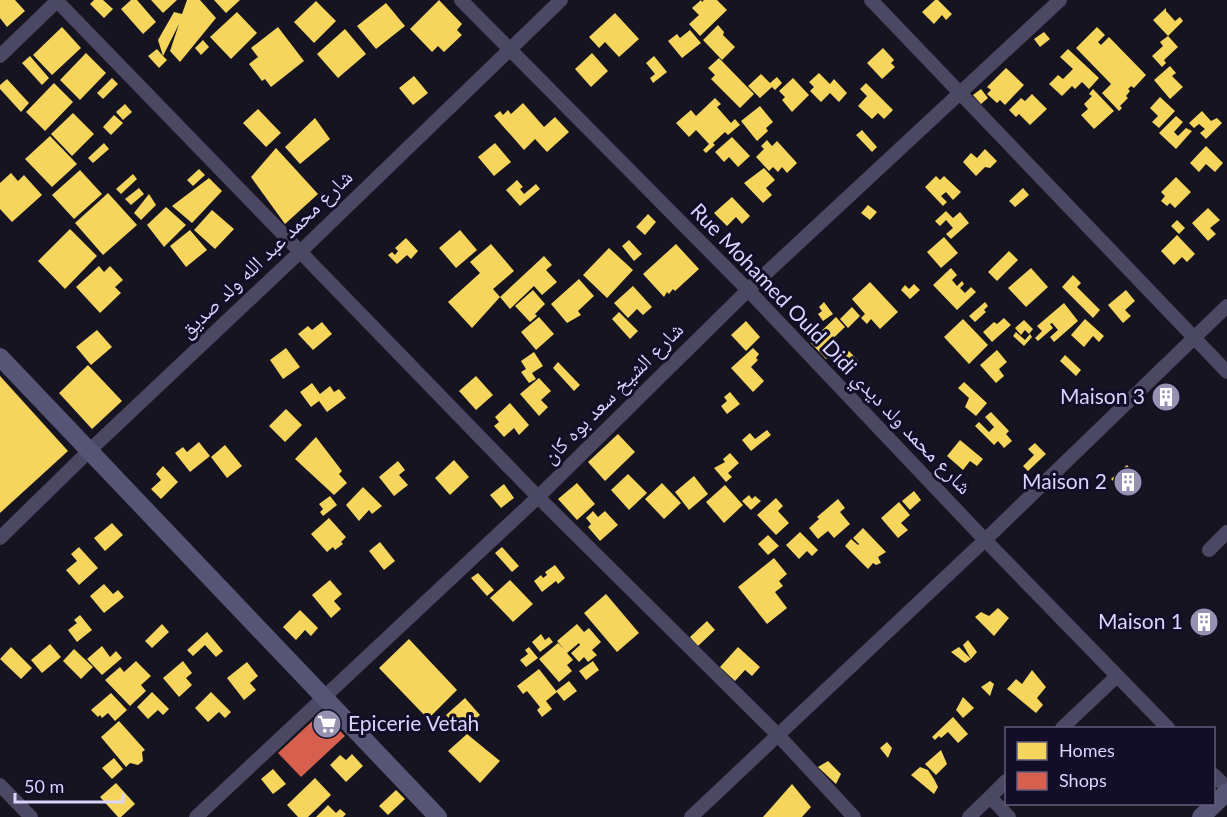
<svg xmlns="http://www.w3.org/2000/svg" width="1227" height="817" font-family="Lato,'Noto Naskh Arabic',sans-serif">
	<rect width="100%" height="100%" fill="#161421"/>
	<g fill="#f6d55c">
		<path d="M0 0H15L25 11 7 27 0 18Z"/>
		<path d="M94 0H103L113 9 104 18 90 4Z"/>
		<path d="M131 0H137L156 22 143 34 121 9Z"/>
		<path d="M151 0H177L163 13Z"/>
		<path d="M187 0H200L216 18 180 62 170 51 179 24 163 56 167 60 159 68 148 56 157 49 163 56 158 40 174 12 182 14Z"/>
		<path d="M214 0H240L226 13Z"/>
		<path d="M439 0 462 24 457 30 462 35 444 52 438 46 432 52 410 29Z"/>
		<path d="M701 0 702 2 704 0H717L727 10 700 36 689 24 699 15 692 8Z"/>
		<path d="M935 0H938L952 14 946 20 942 15 934 24 922 12Z"/>
		<path d="M316 1 336 21 314 43 294 22Z"/>
		<path d="M386 3 405 26 376 49 357 26Z"/>
		<path d="M1166 8V11L1175 21 1180 17 1183 21 1168 36 1153 20Z"/>
		<path d="M237 12 257 33 231 59 210 37Z"/>
		<path d="M615 13 639 39 619 57 605 42 599 48 589 37Z"/>
		<path d="M718 25 724 32 723 35 735 47 722 60 703 40Z"/>
		<path d="M62 27 81 48 52 75 33 55Z"/>
		<path d="M278 27 304 61 271 87 265 79 262 81 249 64 258 57 251 48Z"/>
		<path d="M1097 27 1105 35 1098 42 1101 45 1109 37 1146 75 1134 88 1131 86 1128 89 1130 91 1126 96 1128 98 1120 106 1122 108 1119 111 1102 93 1111 84 1076 48Z"/>
		<path d="M345 29 366 54 338 78 317 54Z"/>
		<path d="M690 30 701 43 682 58 668 41 677 34 680 38Z"/>
		<path d="M1044 32 1050 39 1040 47 1034 39Z"/>
		<path d="M1168 36 1178 47 1164 60 1166 63 1162 67 1152 56 1163 46 1160 42Z"/>
		<path d="M203 40 209 47 201 55 195 48Z"/>
		<path d="M883 48 894 60 891 63 895 67 882 79 867 63Z"/>
		<path d="M1068 49 1099 78 1089 89 1082 82 1075 89 1072 86 1062 96 1049 84 1058 75 1063 79 1073 69 1060 57Z"/>
		<path d="M86 53 106 73 80 100 60 80Z"/>
		<path d="M592 53 608 71 591 87 575 69Z"/>
		<path d="M30 56 49 78 42 85 22 63Z"/>
		<path d="M654 56 667 72 653 83 650 78 655 74 646 63Z"/>
		<path d="M719 58 754 94 740 108 711 79 715 75 708 68Z"/>
		<path d="M1170 66 1176 73 1172 76 1183 87 1170 99 1154 80Z"/>
		<path d="M1006 68 1024 85 1005 105 1000 100 997 103 987 94 991 90 987 87Z"/>
		<path d="M819 73 830 84 834 79 847 93 839 102 830 93 821 102 810 91 814 87 809 82Z"/>
		<path d="M761 74 770 83 777 77 782 83 775 90 772 87 760 98 748 86Z"/>
		<path d="M414 76 428 93 413 105 399 88Z"/>
		<path d="M112 78 118 84 103 99 97 93Z"/>
		<path d="M793 78 809 95 792 112 782 100 785 97 779 91Z"/>
		<path d="M7 79 29 103 21 112 0 89V85Z"/>
		<path d="M54 83 73 102 45 131 26 112Z"/>
		<path d="M866 83 893 110 884 119 878 113 872 119 858 106 867 96 860 89Z"/>
		<path d="M981 89 988 98 981 104 973 95Z"/>
		<path d="M1093 89 1114 111 1094 129 1081 115 1088 109 1084 104 1092 96 1089 94Z"/>
		<path d="M1032 94 1047 109 1030 125 1019 114 1016 117 1009 110 1021 98 1025 101Z"/>
		<path d="M1160 97 1175 111 1159 128 1152 122 1158 116 1150 108Z"/>
		<path d="M715 98 721 104 717 107 731 123 735 119 740 125 728 135 725 132 713 143 715 145 706 153 703 150 709 144 696 130 689 137 676 123 691 110 696 116Z"/>
		<path d="M523 103 544 127 555 117 569 132 547 152 535 139 524 150 494 116 500 111 503 115 508 110 511 114Z"/>
		<path d="M125 104 132 112 123 120 116 112Z"/>
		<path d="M760 106 773 122 766 128 768 131 757 141 741 121Z"/>
		<path d="M258 109 281 133 266 147 243 123Z"/>
		<path d="M1202 111 1211 121 1217 118 1222 123 1206 139 1200 133 1205 129 1199 124 1194 128 1189 123Z"/>
		<path d="M73 113 94 134 72 156 51 134Z"/>
		<path d="M114 115 123 123 111 135 103 127Z"/>
		<path d="M1176 116 1183 122 1174 132 1178 136 1186 128 1192 131 1176 149 1159 133Z"/>
		<path d="M315 118 330 139 300 164 285 147Z"/>
		<path d="M862 130 877 147 872 152 856 135Z"/>
		<path d="M50 136 77 164 52 187 25 159Z"/>
		<path d="M732 137 750 156 738 167 729 157 724 162 715 152Z"/>
		<path d="M767 140 772 146 777 141 797 163 787 173 782 167 778 172 773 167 769 171 756 157 764 149 761 146Z"/>
		<path d="M104 143 109 149 93 163 88 158Z"/>
		<path d="M495 143 511 162 494 176 478 157Z"/>
		<path d="M1206 146 1223 163 1215 172 1206 164 1199 172 1190 163Z"/>
		<path d="M276 148 318 194 285 224 251 177Z"/>
		<path d="M985 149 997 161 990 168 985 167 976 176 963 162 971 153 977 158Z"/>
		<path d="M764 168 775 180 766 188 772 195 763 203 744 183Z"/>
		<path d="M199 169 205 175 193 186 187 180Z"/>
		<path d="M80 170 102 194 74 219 52 195Z"/>
		<path d="M11 173 18 181 24 175 42 195 12 222 0 209V183Z"/>
		<path d="M133 174 137 179 121 194 116 189Z"/>
		<path d="M936 176 940 180 944 176 961 192 953 200 946 192 941 196 947 202 943 206 925 187Z"/>
		<path d="M1176 177 1191 192 1175 208 1170 203 1167 206 1161 201 1165 196 1161 192Z"/>
		<path d="M209 178 222 191 192 223 172 206Z"/>
		<path d="M517 180 523 187 520 189 524 194 536 184 540 189 520 206 506 190Z"/>
		<path d="M139 188 144 194 131 205 125 199Z"/>
		<path d="M1023 188 1029 195 1015 207 1009 201Z"/>
		<path d="M108 193 137 225 103 255 75 223Z"/>
		<path d="M149 194 156 205 141 220 134 213Z"/>
		<path d="M732 197 750 216 742 224 736 217 727 226 714 213Z"/>
		<path d="M868 205 877 212 870 220 861 213Z"/>
		<path d="M166 207 186 225 164 247 147 225Z"/>
		<path d="M1208 208 1220 220 1210 228 1216 234 1208 241 1192 223Z"/>
		<path d="M212 210 234 229 215 249 194 230Z"/>
		<path d="M946 211 953 218 960 212 969 223 951 239 946 234 953 228 946 220 940 226 935 221Z"/>
		<path d="M648 214 656 222 645 235 636 227Z"/>
		<path d="M1177 220 1185 228 1179 234 1171 226Z"/>
		<path d="M70 229 97 256 65 289 38 261Z"/>
		<path d="M190 230 207 250 186 267 170 246Z"/>
		<path d="M460 230 477 250 456 268 439 248Z"/>
		<path d="M1177 235 1195 254 1187 262 1182 257 1174 265 1161 251Z"/>
		<path d="M944 237 958 253 941 268 927 252Z"/>
		<path d="M406 238 418 251 411 259 407 255 397 264 388 255 392 252 395 255 398 251 395 248Z"/>
		<path d="M629 240 642 254 634 261 622 246Z"/>
		<path d="M491 244 514 271 493 289 500 297 544 256 552 265 546 270 557 282 542 295 534 286 510 309 500 297 472 328 448 302 480 273 470 262Z"/>
		<path d="M676 244 699 269 675 291 673 289 669 294 667 292 664 297 643 274Z"/>
		<path d="M609 248 633 270 607 298 583 275Z"/>
		<path d="M1009 251 1018 260 997 281 988 272Z"/>
		<path d="M99 266 104 272 110 266 123 280 115 287 121 293 100 313 76 287Z"/>
		<path d="M951 268 957 275 952 280 957 286 962 281 964 284 960 288 965 293 971 287 976 292 957 310 933 285Z"/>
		<path d="M1031 268 1048 287 1026 307 1008 288Z"/>
		<path d="M1073 275 1081 283 1077 287 1100 310 1093 318 1062 287Z"/>
		<path d="M579 279 594 296 578 311 581 315 567 323 551 304Z"/>
		<path d="M870 282 898 312 880 329 871 319 867 324 861 318 865 314 852 299Z"/>
		<path d="M914 284 920 290 910 299 901 290 905 285 909 289Z"/>
		<path d="M633 286 652 307 643 315 637 309 628 318 614 303Z"/>
		<path d="M533 290 545 304 535 314 537 316 530 322 515 306Z"/>
		<path d="M1126 290 1135 301 1125 310 1131 316 1123 323 1108 305Z"/>
		<path d="M824 302 833 314 823 321 818 314 822 311 819 307Z"/>
		<path d="M985 302 988 306 984 310 986 312 975 322 969 316Z"/>
		<path d="M1064 303 1078 321 1054 342 1050 337 1058 330 1052 323 1050 324 1053 328 1038 341 1035 338 1042 331 1037 326Z"/>
		<path d="M852 307 860 316 848 328 840 319Z"/>
		<path d="M619 312 638 331 630 339 612 319Z"/>
		<path d="M539 317 554 334 536 350 521 332Z"/>
		<path d="M836 317 845 327 825 346 832 354 826 359 810 342Z"/>
		<path d="M1004 318 1011 325 992 342 983 332 994 322 997 324Z"/>
		<path d="M963 319 988 345 969 364 944 337Z"/>
		<path d="M1085 319 1104 336 1099 342 1093 336 1084 347 1071 335Z"/>
		<path d="M1024 320 1033 329 1029 334 1025 330 1021 335 1015 328Z"/>
		<path d="M746 321 760 337 746 351 731 335Z"/>
		<path d="M322 322 332 334 313 350 298 334 308 326 312 330Z"/>
		<path d="M97 330 112 347 91 365 76 347Z"/>
		<path d="M1016 332 1025 340 1030 334 1032 337 1024 346 1013 336Z"/>
		<path d="M286 348 300 367 283 379 270 360Z"/>
		<path d="M753 348 759 354 756 358 758 360 751 367 764 381 753 392 731 368Z"/>
		<path d="M997 350 1007 362 999 369 1004 376 996 383 980 365Z"/>
		<path d="M849 351 859 362 844 375 835 365Z"/>
		<path d="M534 352 543 366 532 373 536 379 529 383 521 372 526 369 521 361Z"/>
		<path d="M1065 355 1081 370 1076 376 1060 361Z"/>
		<path d="M558 362 580 385 574 391 553 368Z"/>
		<path d="M88 365 122 401 92 429 59 393Z"/>
		<path d="M0 376 68 451 0 513Z"/>
		<path d="M476 376 493 395 476 410 459 391Z"/>
		<path d="M539 378 551 391 541 400 548 407 539 416 520 394Z"/>
		<path d="M964 382 987 403 976 416 965 407 969 398 958 388Z"/>
		<path d="M312 383 320 394 330 386 334 392 339 389 346 398 327 412 319 401 311 407 300 392Z"/>
		<path d="M1163 383 1180 400 1170 411 1153 393Z"/>
		<path d="M730 392 740 404 727 414 721 406 727 401 724 397Z"/>
		<path d="M510 403 529 425 519 435 514 428 504 437 494 426 499 422 495 417Z"/>
		<path d="M286 409 302 425 285 442 269 426Z"/>
		<path d="M991 412 1009 431 1006 434 1012 441 1004 448 998 441 994 445 975 426 979 422 989 432 994 427 985 417Z"/>
		<path d="M767 430 771 435 751 451 742 440 750 433 755 439Z"/>
		<path d="M618 434 635 452 605 481 588 462Z"/>
		<path d="M316 437 342 471 339 474 347 483 334 495 295 459Z"/>
		<path d="M960 440 983 459 977 466 970 461 963 470 947 456Z"/>
		<path d="M199 442 210 456 190 472 175 453 183 447 187 452Z"/>
		<path d="M1035 443 1046 454 1028 471 1023 466 1034 455 1028 449Z"/>
		<path d="M225 445 242 466 227 478 211 457Z"/>
		<path d="M730 453 739 463 728 473 732 477 726 482 714 468 725 462 723 459Z"/>
		<path d="M454 460 469 477 450 495 435 478Z"/>
		<path d="M398 461 405 470 399 475 408 485 394 496 379 477Z"/>
		<path d="M1127 465 1143 484 1129 495 1111 479Z"/>
		<path d="M163 466 178 482 161 499 151 489 161 480 156 474Z"/>
		<path d="M628 474 647 493 629 510 611 490Z"/>
		<path d="M694 476 708 494 689 510 675 492Z"/>
		<path d="M577 483 595 504 577 520 558 499Z"/>
		<path d="M662 483 681 503 664 519 645 499Z"/>
		<path d="M504 484 514 498 501 508 490 495Z"/>
		<path d="M725 485 743 505 724 523 706 502Z"/>
		<path d="M363 487 382 506 372 514 369 510 359 521 346 505Z"/>
		<path d="M914 491 921 500 910 510 902 501Z"/>
		<path d="M749 495 752 499 755 496 761 501 751 510 742 501Z"/>
		<path d="M330 496 337 505 323 516 320 512 323 509 319 504Z"/>
		<path d="M776 498 783 506 778 511 789 523 776 535 757 515Z"/>
		<path d="M838 499 845 508 840 512 850 524 834 538 828 531 818 539 809 528 819 519 817 517Z"/>
		<path d="M899 502 910 515 901 523 908 530 898 538 881 518Z"/>
		<path d="M593 511 598 517 605 511 618 525 600 541 588 527 591 524 586 518Z"/>
		<path d="M329 518 346 537 341 542 343 544 335 550 333 547 327 552 311 534Z"/>
		<path d="M112 523 123 535 105 551 94 538Z"/>
		<path d="M863 528 886 552 878 557 881 563 876 565 873 563 868 569 845 546 851 539 858 545 859 544 853 538Z"/>
		<path d="M800 532 818 550 812 556 807 551 799 559 786 545Z"/>
		<path d="M768 535 779 546 768 555 758 544Z"/>
		<path d="M380 542 395 561 384 570 369 551Z"/>
		<path d="M79 547 98 568 79 585 66 570 77 561 71 554Z"/>
		<path d="M502 547 519 566 512 572 495 553Z"/>
		<path d="M774 558 787 574 779 581 783 586 775 592 787 608 767 624 738 587Z"/>
		<path d="M555 565 565 578 558 584 556 581 542 592 534 581 541 575 543 578 547 575 545 572Z"/>
		<path d="M478 573 494 590 487 596 471 578Z"/>
		<path d="M330 580 342 594 334 601 341 609 331 618 312 595Z"/>
		<path d="M510 580 533 604 513 622 490 598Z"/>
		<path d="M104 584 113 594 118 590 124 597 104 613 90 596Z"/>
		<path d="M606 594 639 633 617 652 584 613Z"/>
		<path d="M998 608 1009 618 994 636 975 617 981 612 989 616Z"/>
		<path d="M300 610 318 628 311 636 305 630 296 640 283 627Z"/>
		<path d="M80 615 92 630 77 642 68 630 77 623 74 620Z"/>
		<path d="M1205 616 1215 627 1201 637 1192 627Z"/>
		<path d="M707 621 715 630 698 646 690 637Z"/>
		<path d="M162 624 169 632 152 648 145 641Z"/>
		<path d="M577 624 584 632 589 628 601 642 592 650 597 655 588 662 584 657 579 662 571 653 580 645 579 643 567 653 573 660 567 665 572 671 559 682 539 659 558 643 564 649 557 641Z"/>
		<path d="M207 632 223 651 216 657 205 645 193 656 187 650Z"/>
		<path d="M541 634 545 640 549 637 553 642 540 652 532 642Z"/>
		<path d="M409 639 457 690 428 719 379 668Z"/>
		<path d="M968 640 977 652 971 659 963 645Z"/>
		<path d="M50 644 61 657 42 673 31 660Z"/>
		<path d="M102 646 110 657 116 651 122 658 102 675 87 659Z"/>
		<path d="M11 647 32 668 21 679 0 659Z"/>
		<path d="M529 647 538 658 526 667 520 660 528 654 525 650Z"/>
		<path d="M738 647 760 667 752 676 745 670 735 681 720 667Z"/>
		<path d="M959 647 971 659 965 663 951 652Z"/>
		<path d="M74 649 93 667 81 679 63 661Z"/>
		<path d="M136 661 151 676 141 685 146 691 130 706 105 680 120 667 124 672Z"/>
		<path d="M183 661 192 673 186 678 192 685 179 697 163 678Z"/>
		<path d="M593 661 599 670 586 680 579 671Z"/>
		<path d="M247 662 258 676 250 683 256 690 244 700 227 678Z"/>
		<path d="M539 669 557 692 546 701 552 709 542 717 537 710 540 707 527 691 523 694 517 686Z"/>
		<path d="M1032 670 1046 687 1037 698 1043 705 1036 713 1007 689 1016 679 1022 684Z"/>
		<path d="M569 681 577 691 564 701 556 691Z"/>
		<path d="M990 681 994 684 990 696 981 687Z"/>
		<path d="M152 692 169 709 163 715 158 710 148 719 137 707Z"/>
		<path d="M211 692 231 712 225 718 219 712 208 722 195 708Z"/>
		<path d="M111 693 127 710 115 721 108 713 102 718 100 715 98 717 91 710Z"/>
		<path d="M963 697 974 708 963 718 956 710Z"/>
		<path d="M465 698 480 715 461 732 446 715Z"/>
		<path d="M953 717 968 734 958 743 948 732 941 738 939 736 935 740 932 737Z"/>
		<path d="M119 721 145 750 142 752 143 761 138 765 130 763 126 767 101 737Z"/>
		<path d="M467 734 500 761 480 783 448 751Z"/>
		<path d="M887 742 892 748 888 758 880 748Z"/>
		<path d="M941 750 947 764 936 775 925 764Z"/>
		<path d="M352 754 363 766 346 782 330 765 340 755 346 760Z"/>
		<path d="M114 758 123 769 112 779 102 768Z"/>
		<path d="M828 761 841 774 836 784 818 767Z"/>
		<path d="M920 767 928 770 934 779 938 787 934 794 911 775Z"/>
		<path d="M273 769 286 784 273 794 261 779Z"/>
		<path d="M315 778 331 795 308 817H298L287 805Z"/>
		<path d="M116 783 135 804 121 817H118L100 797Z"/>
		<path d="M792 784 811 807 802 817H763Z"/>
		<path d="M396 790 405 799 388 815 379 806Z"/>
		<path d="M328 805 336 813 340 809 346 814 343 817H316Z"/>
	</g>
	<path fill="#d6604d" d="M322 712 345 736 301 777 278 753Z"/>
	<g fill="none" stroke-linecap="round" stroke-linejoin="round">
		<g stroke="#4a4862" stroke-width="14">
			<path d="M56 0 538 497 777 734 854 817"/>
			<path d="M461 0 748 290 985 540 1168 728"/>
			<path d="M871 0 1227 372"/>
			<path d="M0 56 58 0"/>
			<path d="M0 538 90 450 300 252 561 0"/>
			<path d="M1209 550 1227 532"/>
			<path d="M1062 728 1117 676"/>
			<path d="M1214 775 1227 788"/>
			<path d="M0 785 31 817"/>
			<path d="M990 797 1006 781"/>
			<path d="M196 817 538 497 748 290 1060 0"/>
			<path d="M691 817 985 540 1227 306"/>
			<path d="M969 817 990 797 1009 817"/>
		</g>
		<g stroke="#575575" stroke-width="18">
			<path d="M0 357 438 817"/>
			<path d="M1201 817 1227 792"/>
		</g>
	</g>
	<defs>
		<g id="building-disc" transform="scale(1.5)"><circle r="9.5" fill="#9591b1" stroke="#130e27"/><path d="M-4-6H4V6H1V3H-1V6H-4ZM-2.5-4.3h1.7v1.8h-1.7ZM.8-4.3h1.7v1.8H.8ZM-2.5-1h1.7V.8h-1.7ZM.8-1h1.7V.8H.8Z" fill="#fff"/></g>
		<g id="supermarket-disc" transform="scale(1.5)"><circle r="9.5" fill="#9591b1" stroke="#130e27"/><path d="M-6-5.5h2.5l.6 2H6L4.5 2H-2.5L-4.4-4H-6ZM-1.5 3.2a1.3 1.3 0 1 0 .1 0ZM3 3.2a1.3 1.3 0 1 0 .1 0Z" fill="#fff"/></g>
	</defs>
	<g fill-rule="evenodd">
		<use href="#building-disc" x="1166" y="397"/>
		<use href="#building-disc" x="1128" y="482"/>
		<use href="#building-disc" x="1204" y="622"/>
		<use href="#supermarket-disc" x="327" y="724"/>
	</g>
	<g text-anchor="middle" stroke-width="6" stroke-linejoin="round" paint-order="stroke">
		<g font-size="21" fill="#dad4ff" stroke="#130e27">
			<text transform="translate(266 254) rotate(-44)" y="7">شارع محمد عبد الله ولد صديق</text>
			<text transform="translate(831 349) rotate(46)" y="7">Rue Mohamed Ould Didi شارع محمد ولد ديدي</text>
			<text transform="translate(613 393) rotate(-45)" y="7">شارع الشيخ سعد بوه كان</text>
		</g>
		<g font-size="21" fill="#dad4ff" stroke="#130e27" text-anchor="end">
			<text x="1145" y="404">Maison 3</text>
			<text x="1107" y="489">Maison 2</text>
			<text x="1183" y="629">Maison 1</text>
			<text x="348" y="731" text-anchor="start">Epicerie Vetah</text>
		</g>
	</g>
	<rect x="1005" y="727" width="210" height="78" fill="#130e27" stroke="#635d7d" stroke-width="1.5"/>
	<rect x="1017" y="742" width="30" height="18" fill="#f6d55c" stroke="#635d7d" stroke-width="1.5"/>
	<text x="1059" y="757" font-size="18" fill="#dad4ff">Homes</text>
	<rect x="1017" y="772" width="30" height="18" fill="#d6604d" stroke="#635d7d" stroke-width="1.5"/>
	<text x="1059" y="787" font-size="18" fill="#dad4ff">Shops</text>
	<path d="M15 793v9h108v-9" fill="none" stroke="#dad4ff" stroke-width="3"/>
	<text x="24" y="793" font-size="18" fill="#dad4ff" stroke="#130e27" stroke-width="4.5" paint-order="stroke">50 m</text>
</svg>
